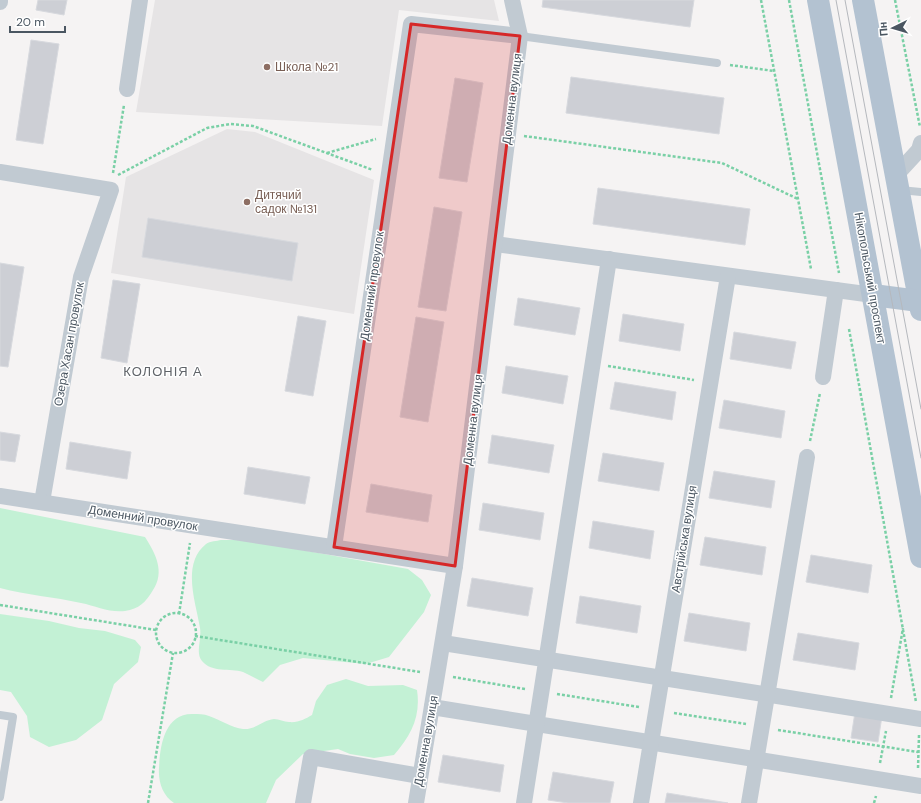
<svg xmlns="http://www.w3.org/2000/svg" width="921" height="803" font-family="'DM Sans',sans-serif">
	<rect width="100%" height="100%" fill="#f5f3f3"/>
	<g fill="#e6e4e5">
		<path d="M155 0H494L499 21 399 10 382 126 136 112Z"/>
		<path d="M227 129 255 132 374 180 354 314 111 273 126 177Z"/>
	</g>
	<g fill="#c3f1d5">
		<path d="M0 508 145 537C156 554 165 572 153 590 146 602 139 609 125 611 110 613 96 606 81 603 54 597 27 595 0 588Z"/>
		<path d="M221 540H246L408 569 422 580 431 595 424 612 389 657 366 664 303 658 280 665 263 682C256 679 250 675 243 672 230 668 212 673 202 661 195 653 202 639 200 628 196 603 181 564 206 544 210 541 217 541 221 540Z"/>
		<path d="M0 614 49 621 79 628 105 631 135 640 141 647 138 662 114 684 102 720 76 740 49 747 30 737 27 716 11 692 0 690Z"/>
		<path d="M346 679 368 686 403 685 417 690C421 717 411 735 394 755L374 758 350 754 338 749 303 754 276 780 266 803H174C163 796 158 782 159 768 160 745 165 713 193 714 198 714 204 714 209 716 219 719 232 728 243 729 255 730 263 720 274 719 279 719 284 722 289 722 298 723 305 719 312 715L316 701 327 685Z"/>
	</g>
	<g fill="#cdcfd5" stroke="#d7d9de">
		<path d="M38 0H67L64 15 36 10Z"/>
		<path d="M543 0H694L690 27 542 7Z"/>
		<path d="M31 40 59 44 43 144 16 140Z"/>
		<path d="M571 77 724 98 719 134 566 113Z"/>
		<path d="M455 78 483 83 467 182 439 178Z"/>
		<path d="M598 188 750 209 745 245 593 224Z"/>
		<path d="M434 207 462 212 446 311 418 307Z"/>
		<path d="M148 218 298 243 292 281 142 257Z"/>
		<path d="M0 263 24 267 8 367 0 366Z"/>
		<path d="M113 280 140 284 127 363 101 358Z"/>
		<path d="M518 298 580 308 575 335 514 325Z"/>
		<path d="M623 314 684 324 680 351 619 341Z"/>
		<path d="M298 316 326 321 313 396 285 391Z"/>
		<path d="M416 317 444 322 428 422 400 417Z"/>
		<path d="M734 332 796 342 791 369 730 359Z"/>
		<path d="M506 366 568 376 563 404 502 393Z"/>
		<path d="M615 382 676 392 672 420 610 409Z"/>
		<path d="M724 400 785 411 781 438 719 428Z"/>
		<path d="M0 432 20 435 15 462 0 460Z"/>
		<path d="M492 435 554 445 549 473 488 463Z"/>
		<path d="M70 442 131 452 127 479 66 469Z"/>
		<path d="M603 453 664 463 659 491 598 481Z"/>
		<path d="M248 467 310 477 305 504 244 494Z"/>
		<path d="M714 471 775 481 771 508 709 498Z"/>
		<path d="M371 484 432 495 428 522 366 512Z"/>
		<path d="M483 503 544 513 540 540 479 530Z"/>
		<path d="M593 521 654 531 650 559 589 548Z"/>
		<path d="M705 537 766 547 762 575 700 565Z"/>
		<path d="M811 555 872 565 868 593 806 582Z"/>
		<path d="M472 578 533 588 528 616 467 606Z"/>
		<path d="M580 596 641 606 637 633 576 623Z"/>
		<path d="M689 613 750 623 746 651 684 641Z"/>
		<path d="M798 633 859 643 855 670 793 660Z"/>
		<path d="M855 712 882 716 878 742 851 738Z"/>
		<path d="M443 755 504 765 500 792 438 782Z"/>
		<path d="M553 772 614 782 610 803H568L548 800Z"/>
		<path d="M667 793 728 803H665Z"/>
	</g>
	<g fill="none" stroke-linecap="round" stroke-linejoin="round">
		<g stroke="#7ad0a6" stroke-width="2.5" stroke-dasharray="3 2" stroke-linecap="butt">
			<path d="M761 0 811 269"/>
			<path d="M789 0 839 273"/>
			<path d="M895 0 920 127"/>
			<path d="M730 65 774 71"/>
			<path d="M524 136 722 163 798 199"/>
			<path d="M327 153 376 139"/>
			<path d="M113 173 124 105"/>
			<path d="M118 175 207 128 230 124 253 126 373 170"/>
			<path d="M849 329 916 702"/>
			<path d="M608 366 694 380"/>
			<path d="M810 441 820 393"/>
			<path d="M0 605 156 630"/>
			<circle cx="176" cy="633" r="20"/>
			<path d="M179 614 190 543"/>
			<path d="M195 636 420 672"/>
			<path d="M453 677 525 689"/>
			<path d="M557 694 639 707"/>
			<path d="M891 698 903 628"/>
			<path d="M674 713 746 724"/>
			<path d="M778 730 918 752"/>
			<path d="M880 763 886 731"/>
			<path d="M918 768 919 735"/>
			<path d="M148 803 173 653"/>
			<path d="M874 803 876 796"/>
		</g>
		<g stroke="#c1cad2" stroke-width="8">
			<path d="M520 36 717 63"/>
			<path d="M900 190 921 192"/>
			<path d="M0 715 13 717 0 797"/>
		</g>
		<g stroke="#c1cad2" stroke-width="16">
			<path d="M0 2V0"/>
			<path d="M127 89 140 0"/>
			<path d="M0 172 111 190 81 277 42 502"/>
			<path d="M896 175 919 150 921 143"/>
			<path d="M495 244 873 295"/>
			<path d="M823 377 836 290"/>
			<path d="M0 496 455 566"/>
			<path d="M334 547 411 24 520 36"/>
			<path d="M443 643 921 719"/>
			<path d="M432 707 921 786"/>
			<path d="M303 803 311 757 420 776"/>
			<path d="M416 803 455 566 520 36 512 0"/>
			<path d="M524 803 609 259"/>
			<path d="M641 803 728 276"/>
			<path d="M749 803 807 457"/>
		</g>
		<g stroke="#b3c2d1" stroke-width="22">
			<path d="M818 0 921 557"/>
			<path d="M863 0 921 310"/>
			<path d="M873 295 919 301"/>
		</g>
		<g stroke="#b5b8bd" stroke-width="1">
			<path d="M836 0 921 458"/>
			<path d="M845 0 921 409"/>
		</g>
	</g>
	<path fill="#d62828" fill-opacity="0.2" stroke="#d62828" stroke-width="3" stroke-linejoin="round" d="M411 24 520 36 455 566 334 547Z"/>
	<g fill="#8d6e63" stroke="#fff" stroke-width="1.5">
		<circle cx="267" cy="67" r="4"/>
		<circle cx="247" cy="202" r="4"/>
	</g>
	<g text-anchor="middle" stroke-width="3" stroke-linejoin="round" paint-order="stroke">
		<g font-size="12" fill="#785e54" stroke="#fff" text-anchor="start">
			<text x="275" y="71">Школа №21</text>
			<text x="255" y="199">Дитячий<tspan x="255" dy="14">садок №131</tspan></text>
		</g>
		<g font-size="12" fill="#4a5661" stroke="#fff">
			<text transform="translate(512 99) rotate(-83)" y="4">Доменна вулиця</text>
			<text transform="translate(870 278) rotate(80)" y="4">Нікопольський проспект</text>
			<text transform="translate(372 286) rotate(-82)" y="4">Доменний провулок</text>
			<text transform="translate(69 344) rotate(-80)" y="4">Озера Хасан провулок</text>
			<text transform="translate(473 420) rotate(-83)" y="4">Доменна вулиця</text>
			<text transform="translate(143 518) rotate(9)" y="4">Доменний провулок</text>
			<text transform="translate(684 539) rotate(-81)" y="4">Австрійська вулиця</text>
			<text transform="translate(426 741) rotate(-80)" y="4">Доменна вулиця</text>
		</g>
		<g font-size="13" letter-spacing="1" fill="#5f6368" stroke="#fff">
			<text x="163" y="376">КОЛОНІЯ А</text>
		</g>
	</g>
	<g transform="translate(893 28) rotate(265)" stroke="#ffffff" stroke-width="3" paint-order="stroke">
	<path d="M0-3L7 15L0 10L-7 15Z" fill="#4a5661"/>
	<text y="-6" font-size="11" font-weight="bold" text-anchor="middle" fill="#4a5661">Пн</text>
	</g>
	<path d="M10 26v6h55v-6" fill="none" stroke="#4a5661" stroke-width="2"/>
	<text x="16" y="26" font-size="12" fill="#4a5661" stroke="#ffffff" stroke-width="3" paint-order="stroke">20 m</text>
</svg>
